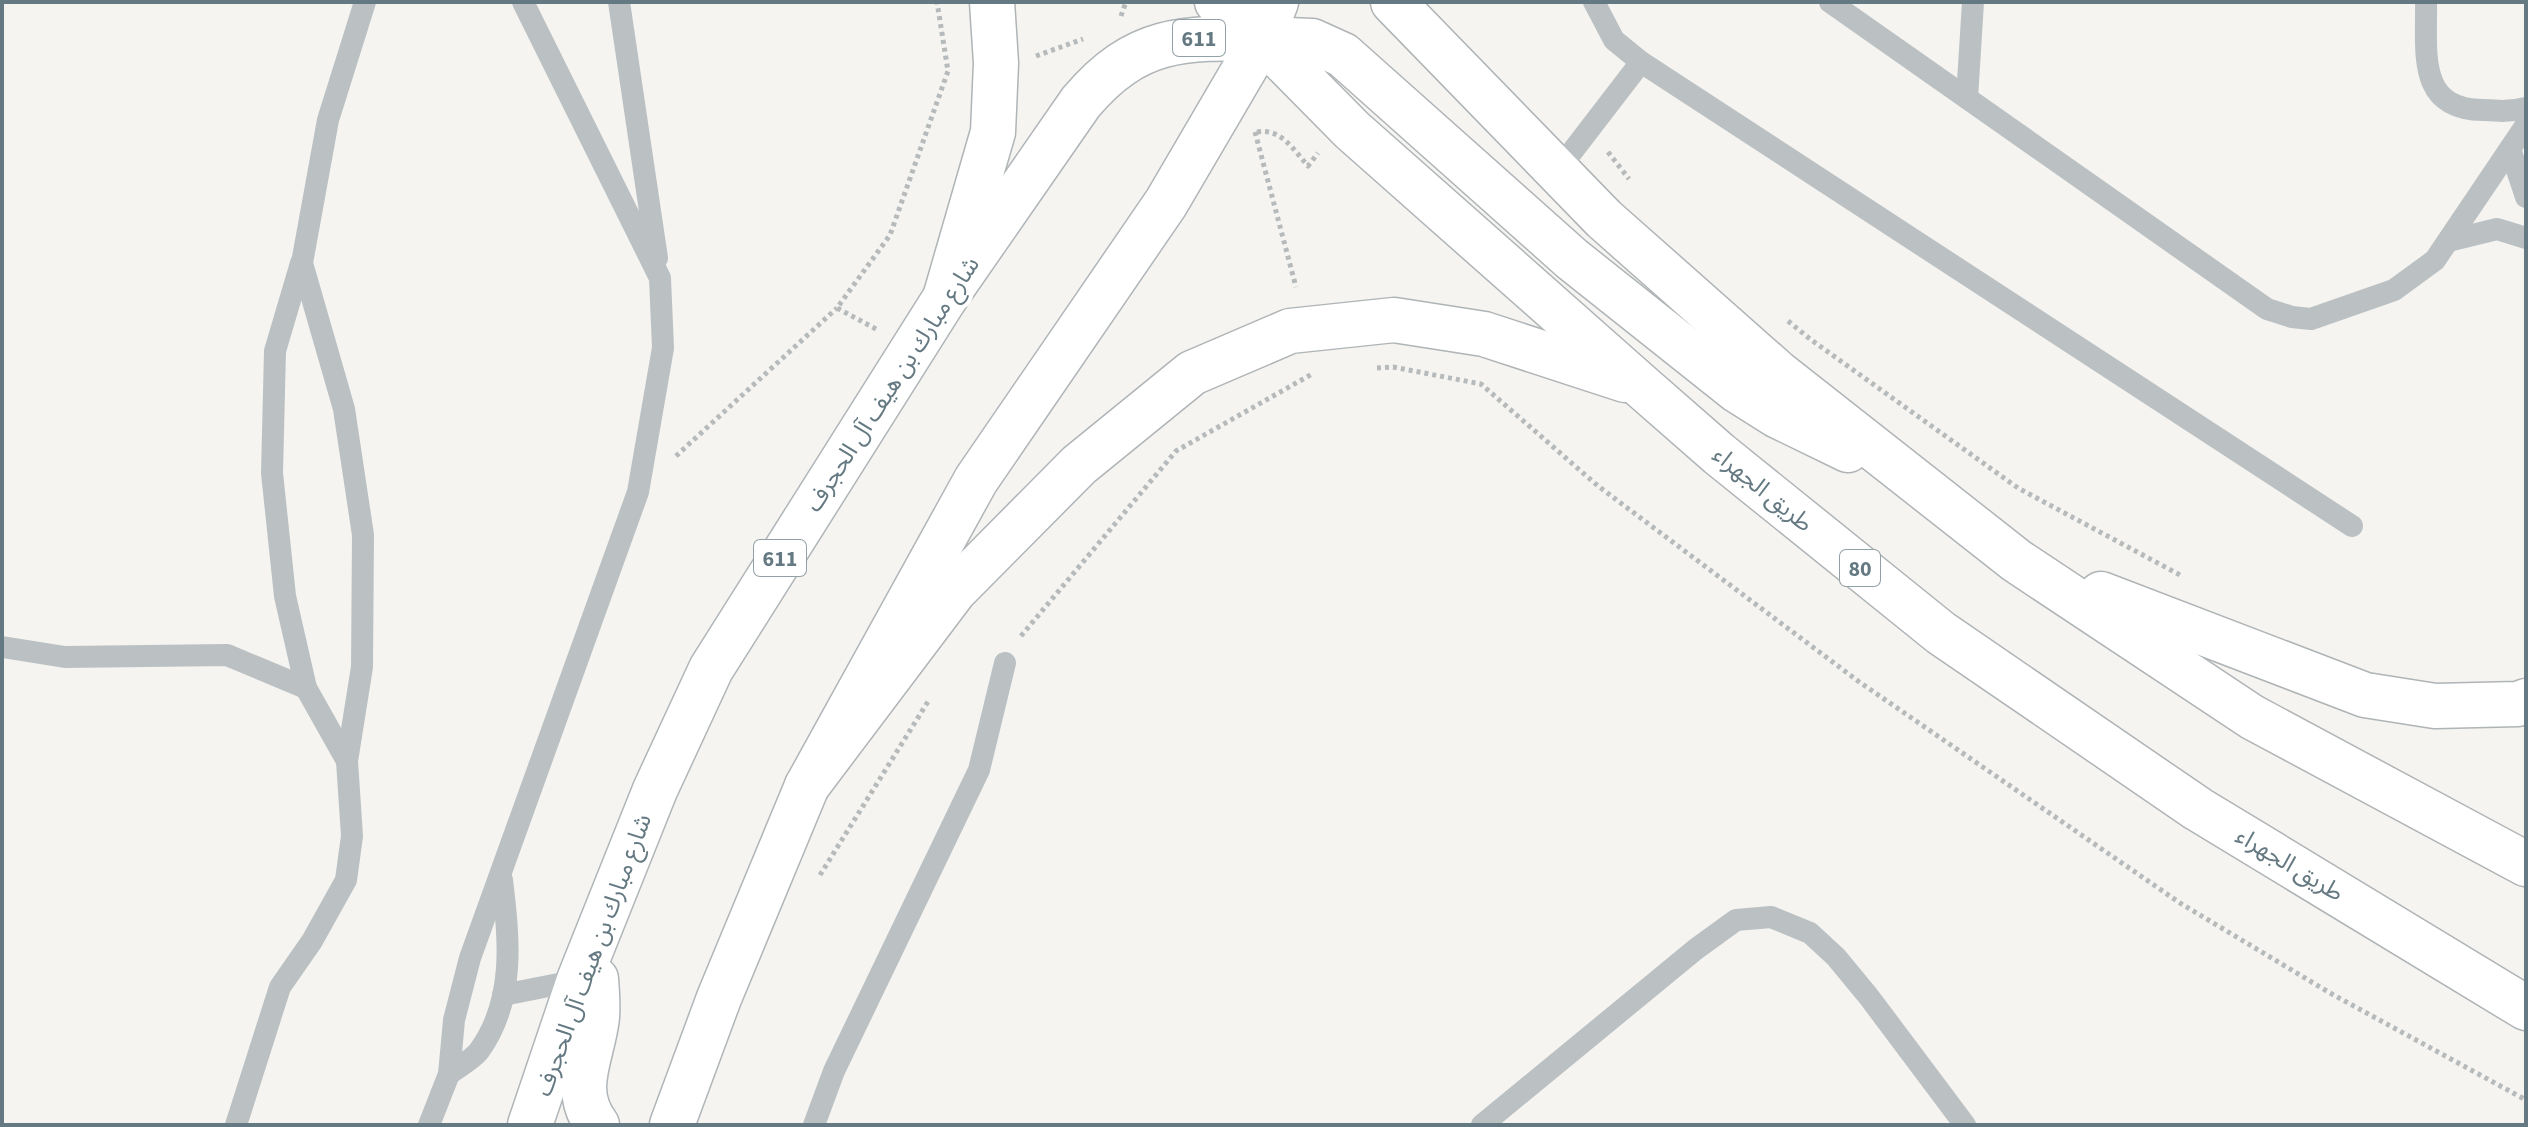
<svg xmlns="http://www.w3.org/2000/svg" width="2528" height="1127" font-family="'Source Sans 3','Noto Sans Arabic',sans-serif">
	<rect width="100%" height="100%" fill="#f5f4f1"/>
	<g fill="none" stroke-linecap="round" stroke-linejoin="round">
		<g stroke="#afb5b8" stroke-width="47">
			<g id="primary">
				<path d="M596 979C597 992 598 1004 597 1017 593 1056 570 1089 597 1125"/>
				<path d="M530 1125 579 980 655 790 711 669 945 298 1081 102C1136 37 1183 37 1262 39"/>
				<path d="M672 1125 719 998 807 786 976 480 1166 203 1262 39 1276 2"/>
			</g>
		</g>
		<g stroke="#afb4b6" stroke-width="47">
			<g id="trunk">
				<path d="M1217 2 1262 39 1352 130 1639 384 1719 454 1941 633 2198 809 2526 1008"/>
				<path d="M1393 2 1604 219 1778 373 2017 561 2252 717 2526 864"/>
				<path d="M1262 39 1312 41 1343 55 1572 259 1738 391 1776 415 1848 450"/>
				<path d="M945 298 993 132 996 63 992 2"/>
				<path d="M2101 594 2365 695 2435 706 2518 704 2526 701"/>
				<path d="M807 786 954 591 1079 465 1192 373 1290 331 1394 320 1484 334 1625 380"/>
			</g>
		</g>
		<g stroke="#b6babb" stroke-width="5" stroke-dasharray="4 4" stroke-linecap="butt">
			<path d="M1121 16 1126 2"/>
			<path d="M1036 56 1083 39"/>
			<path d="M1255 132 1296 287"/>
			<path d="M1257 132C1281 128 1293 149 1308 166L1318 153"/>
			<path d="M1608 152 1629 179"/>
			<path d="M1788 321 1810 339 2018 488 2182 576"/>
			<path d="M876 329 837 308 890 235 948 71 937 2"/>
			<path d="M1377 368 1393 367 1481 384 1598 486 1858 681 2180 903 2330 993 2526 1100"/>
			<path d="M676 456 837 308"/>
			<path d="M1021 636 1176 451 1312 374"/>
			<path d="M820 875 929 700"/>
		</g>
		<g stroke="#bbc1c3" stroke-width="22">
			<path d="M619 2 657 258"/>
			<path d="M1594 2 1614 40 1641 62 2352 526"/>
			<path d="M1830 2 2267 309 2292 317 2311 319 2394 290 2435 260 2526 125"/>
			<path d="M2426 2C2427 52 2416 109 2483 110 2498 111 2511 112 2526 108"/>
			<path d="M1967 98 1973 2"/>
			<path d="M2510 149 2526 197"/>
			<path d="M1558 170 1641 62"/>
			<path d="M2448 241 2497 229 2526 238"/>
			<path d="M301 263 275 351 272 473 285 596 306 688 347 761"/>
			<path d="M2 647 65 657 227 655 306 688"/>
			<path d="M503 995 579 980"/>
			<path d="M449 1074C458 1067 472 1060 479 1051 516 1000 509 938 502 880"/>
			<path d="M236 1125 280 987 312 941 346 880 352 836 347 761 362 667 363 535 344 409 302 263 328 120 365 2"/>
			<path d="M429 1125 449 1074 454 1020 470 958 638 492 663 348 660 278 523 2"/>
			<path d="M814 1125 834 1071 979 770 1005 663"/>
			<path d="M1482 1125 1696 949 1736 920 1771 917 1810 933 1836 957 1869 997 1965 1125"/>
		</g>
		<use href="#primary" stroke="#fff" stroke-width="44"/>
		<use href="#trunk" stroke="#fff" stroke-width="44"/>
	</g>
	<g text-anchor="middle" stroke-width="8" stroke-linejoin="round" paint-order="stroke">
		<g fill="#fff" stroke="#92a1a7" stroke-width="2">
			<rect x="1173" y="20" width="52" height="36" rx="6"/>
			<rect x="754" y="540" width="52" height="36" rx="6"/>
			<rect x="1840" y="550" width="40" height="36" rx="6"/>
		</g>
		<g font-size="22" font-weight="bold" fill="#647981">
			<text x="1199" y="46">611</text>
			<text x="780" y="566">611</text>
			<text x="1860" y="576">80</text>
		</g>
		<g font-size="24" fill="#647981" stroke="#fff">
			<text transform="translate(892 384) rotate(-57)" y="8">شارع مبارك بن هيف آل الحجرف</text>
			<text transform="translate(1763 489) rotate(39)" y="8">طريق الجهراء</text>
			<text transform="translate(2290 864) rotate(31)" y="8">طريق الجهراء</text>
			<text transform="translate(593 955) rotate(-70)" y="8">شارع مبارك بن هيف آل الحجرف</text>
		</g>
	</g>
	<rect width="2528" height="1127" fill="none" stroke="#647981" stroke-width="8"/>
</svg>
